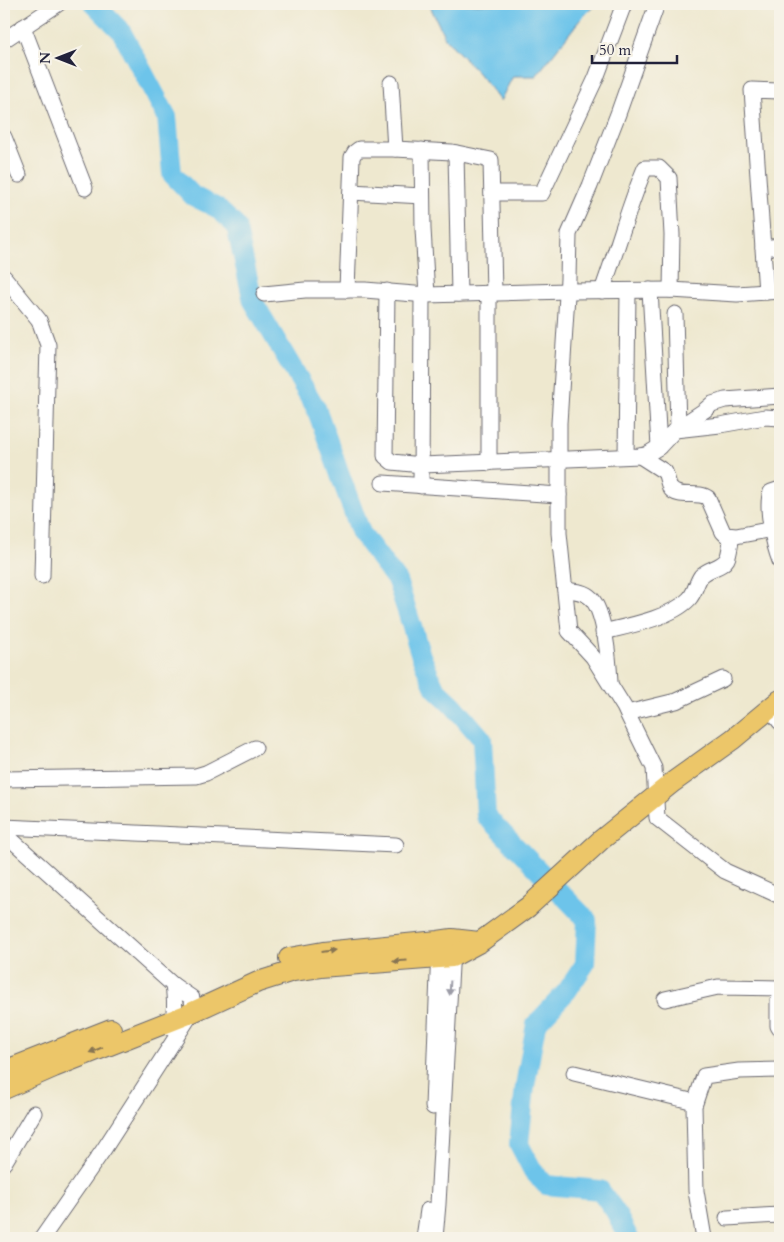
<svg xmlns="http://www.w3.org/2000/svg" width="784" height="1242" font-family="Cardo,serif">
	<rect width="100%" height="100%" fill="#f7f3e8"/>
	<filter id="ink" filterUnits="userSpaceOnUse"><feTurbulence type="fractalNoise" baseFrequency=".02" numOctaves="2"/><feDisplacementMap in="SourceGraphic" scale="10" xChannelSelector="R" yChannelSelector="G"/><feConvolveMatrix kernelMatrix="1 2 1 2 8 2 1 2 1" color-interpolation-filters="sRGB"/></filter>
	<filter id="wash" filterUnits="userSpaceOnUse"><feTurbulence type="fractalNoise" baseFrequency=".0096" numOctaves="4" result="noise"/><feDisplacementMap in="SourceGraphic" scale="20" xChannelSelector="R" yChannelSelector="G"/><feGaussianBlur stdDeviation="1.12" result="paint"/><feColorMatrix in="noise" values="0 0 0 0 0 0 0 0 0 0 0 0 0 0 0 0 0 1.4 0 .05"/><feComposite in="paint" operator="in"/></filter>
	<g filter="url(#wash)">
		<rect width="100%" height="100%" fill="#eee8cf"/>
		<path fill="#6dc4ea" stroke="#487392" d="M429 4H596L579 21 536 76H513L500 101 479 74 445 38Z"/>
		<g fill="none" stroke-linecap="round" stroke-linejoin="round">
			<path stroke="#6dc4ea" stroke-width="20" d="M94 4 121 31 167 117 172 174 193 196 217 208 236 226 253 301 316 408 361 533 397 581 408 614 421 656 435 688 453 705 482 739 486 816 587 920 585 964 567 991 536 1024 525 1086 519 1144 533 1171 546 1185 600 1190 615 1211 629 1238"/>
		</g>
	</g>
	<g filter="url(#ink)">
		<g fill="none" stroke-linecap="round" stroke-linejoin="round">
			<g stroke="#69676f" stroke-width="17">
				<g id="minor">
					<path d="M657 4 618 114 590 186 569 234 568 279 559 423V533L569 631 593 657 624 707 645 750 654 768 657 818 725 871 780 896"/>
					<path d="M23 27 85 188"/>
					<path d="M4 40 58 4"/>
					<path d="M391 83 395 149"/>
					<path d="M4 137 19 175"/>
					<path d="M422 150 423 229 427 295"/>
					<path d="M456 153 459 294"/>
					<path d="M351 192 422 196"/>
					<path d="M492 193H542L596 78 624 4"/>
					<path d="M763 248 780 246"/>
					<path d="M4 277 39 320 48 345 42 576"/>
					<path d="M347 290 352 157 355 152 359 149H395L452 152 491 160 494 293"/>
					<path d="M650 290 659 447 675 430 720 425 765 417 780 418"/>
					<path d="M387 291 385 456 392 462 422 465 640 456 646 455 659 447"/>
					<path d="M602 291C617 250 628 208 645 168H659L669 178 672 235 671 290"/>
					<path d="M766 292 752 90 780 91"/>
					<path d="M264 294 305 290H365L427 295 567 291 671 290 737 294 780 291"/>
					<path d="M675 314 678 428"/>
					<path d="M678 428 705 410 712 404 725 400 780 396"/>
					<path d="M626 456 628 291"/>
					<path d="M640 456 665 472C667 477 668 483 670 488 678 500 698 490 708 498L723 532 726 535 736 536 773 529"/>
					<path d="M489 463V293"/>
					<path d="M383 483 559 495"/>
					<path d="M421 486 422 294"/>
					<path d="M780 489 771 492C765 506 774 546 780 561"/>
					<path d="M565 590C574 591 584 591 591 598 605 612 609 662 610 682"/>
					<path d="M603 632C628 626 671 618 689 599 695 593 696 583 701 576 708 568 722 568 727 559 730 553 730 543 732 537"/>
					<path d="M770 709 780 722"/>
					<path d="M627 713 676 701 723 679"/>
					<path d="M4 779 196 776 206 773 255 748"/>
					<path d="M4 827 396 845"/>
					<path d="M4 833 173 985 192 998 193 1011 104 1149 42 1238"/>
					<path d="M780 995 778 1000V1026L780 1029"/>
					<path d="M665 999 718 987 780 988"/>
					<path d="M170 1028C176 1013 175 1001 173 985"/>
					<path d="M574 1073 695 1102"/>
					<path d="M433 1107 439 948"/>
					<path d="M4 1163 34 1113"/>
					<path d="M727 1218 780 1215"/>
					<path d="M424 1238 428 1210"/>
					<path d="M435 1238 438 1204 452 948"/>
					<path d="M704 1238 696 1191 694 1106 704 1076 739 1071 780 1070"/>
				</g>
			</g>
			<g stroke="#69676f" stroke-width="22">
				<g id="major">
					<path d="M289 958 323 952 438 941 452 939 479 942"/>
					<path d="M4 1071 111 1029"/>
					<path d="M4 1089 54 1067 186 1015 258 982 293 971 320 967 452 957 480 942 528 907 601 840 673 782 733 739 780 700"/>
				</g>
			</g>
			<use href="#minor" stroke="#fff" stroke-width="15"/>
			<use href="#major" stroke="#ecc669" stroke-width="20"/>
		</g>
		<defs><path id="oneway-solid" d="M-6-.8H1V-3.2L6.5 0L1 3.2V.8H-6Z" transform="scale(1.25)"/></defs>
		<g fill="#877452">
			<use href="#oneway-solid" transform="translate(328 951) rotate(-7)"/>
			<use href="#oneway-solid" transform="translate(400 961) rotate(176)"/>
			<use href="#oneway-solid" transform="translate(96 1050) rotate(158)"/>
		</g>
		<use fill="#9c9ca7" href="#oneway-solid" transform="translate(450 988) rotate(93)"/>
	</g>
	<rect width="784" height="1242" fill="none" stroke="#f7f3e8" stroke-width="20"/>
	<g transform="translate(58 58) rotate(270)" stroke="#f7f3e8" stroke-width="4" paint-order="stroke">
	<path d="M0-4L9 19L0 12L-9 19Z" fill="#22223b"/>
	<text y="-8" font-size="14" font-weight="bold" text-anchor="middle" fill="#22223b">N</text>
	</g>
	<path d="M592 55v8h85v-8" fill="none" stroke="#22223b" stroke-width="2.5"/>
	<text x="599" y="55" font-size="15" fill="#22223b" stroke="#f7f3e8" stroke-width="4" paint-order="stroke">50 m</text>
</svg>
